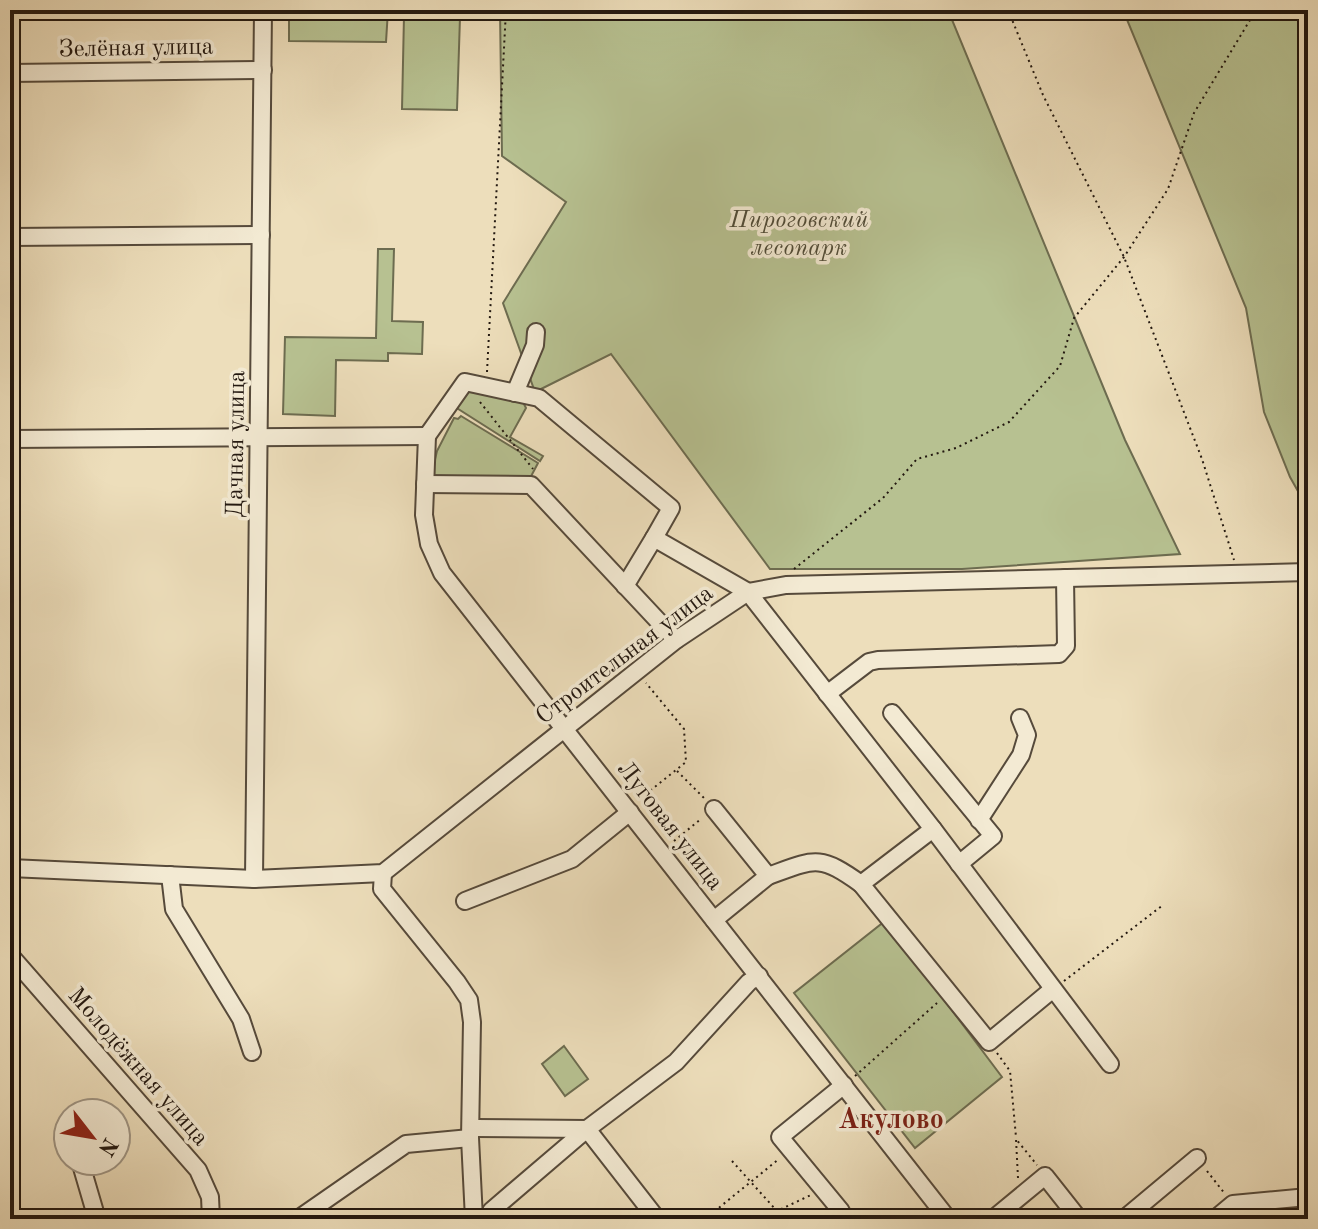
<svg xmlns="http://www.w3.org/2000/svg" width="1318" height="1229" font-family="'Old Standard TT',serif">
	<rect width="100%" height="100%" fill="#eddebb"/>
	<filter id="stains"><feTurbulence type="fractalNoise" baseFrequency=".0025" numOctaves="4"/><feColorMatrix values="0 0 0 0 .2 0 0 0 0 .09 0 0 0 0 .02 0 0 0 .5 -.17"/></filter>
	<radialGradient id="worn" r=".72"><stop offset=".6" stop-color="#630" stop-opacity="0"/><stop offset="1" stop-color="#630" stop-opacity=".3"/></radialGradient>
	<g fill="#b7c191" stroke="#6d6c50" stroke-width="2">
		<path d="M289 10H388L386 42 289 41Z"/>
		<path d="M500 10H948L1125 440 1180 554 962 569H770L611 354 535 392 503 303 566 202 502 156Z"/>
		<path d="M1123 10H1308V509L1290 477 1264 412 1246 308Z"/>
		<path d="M404 16 460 17 457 110 402 109Z"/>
		<path d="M378 249H394L392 321 423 322 422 354 388 353V361L336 360 335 416 283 414 285 337 376 338Z"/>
		<path d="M467 385 521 398 526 408 510 437 543 456 540 461 452 405Z"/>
		<path d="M461 416 538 463 528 482 436 477 432 472 437 451 454 418 458 419Z"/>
		<path d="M885 921 1002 1077 915 1148 794 993Z"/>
		<path d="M564 1046 588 1079 565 1096 542 1064Z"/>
	</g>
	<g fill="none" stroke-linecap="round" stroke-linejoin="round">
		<g stroke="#564a3b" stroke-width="20">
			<g id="minor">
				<path d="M10 73 263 70"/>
				<path d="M10 237 261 235"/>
				<path d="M515 393 535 345 536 332"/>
				<path d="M427 436 424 515 429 544 442 573 948 1219"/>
				<path d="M427 436 465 382 539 398 671 508 654 538"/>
				<path d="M10 439 427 436"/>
				<path d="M425 484 531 485 676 640"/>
				<path d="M625 586 654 538 748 592 933 829 1110 1064"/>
				<path d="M827 694 869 662 878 660 1059 654 1066 646 1065 578"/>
				<path d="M892 713 993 836 959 864"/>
				<path d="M714 809 768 876 714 920"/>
				<path d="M979 820 1021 755 1027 735 1020 718"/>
				<path d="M933 829 861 884 989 1042 1053 989"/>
				<path d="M10 868 254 879 383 873 676 640 748 592 786 585 1308 572"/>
				<path d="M383 873 382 889 457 982 469 1000 472 1022 470 1138 474 1219"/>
				<path d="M170 875 174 909 241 1019 252 1052"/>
				<path d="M768 876C815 859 819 854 861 884"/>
				<path d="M254 879 263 10"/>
				<path d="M465 901 572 859 630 812"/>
				<path d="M10 955 198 1170 210 1197 211 1219"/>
				<path d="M476 1128 587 1129 676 1062 749 982 759 976"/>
				<path d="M80 1161 97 1219"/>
				<path d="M491 1211 587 1129 657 1219"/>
				<path d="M841 1211 780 1137 844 1085"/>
				<path d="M298 1219 406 1144 470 1138"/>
				<path d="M993 1219 1045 1176 1079 1219"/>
				<path d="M1124 1219 1197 1158"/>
				<path d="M1215 1219 1233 1204 1308 1197"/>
			</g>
		</g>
		<g stroke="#231810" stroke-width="2" stroke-dasharray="2 4" stroke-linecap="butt">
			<path d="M1008 10 1043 95 1124 257 1202 459 1234 560"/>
			<path d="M487 372 506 10"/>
			<path d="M480 402 533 469"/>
			<path d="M794 569 883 498 917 459 956 448 1009 422 1060 366 1074 318 1124 257 1168 189 1194 113 1256 10"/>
			<path d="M677 771 704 798"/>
			<path d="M641 798 686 762 684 729 646 683"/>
			<path d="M674 841 701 819"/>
			<path d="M1064 981 1163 905"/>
			<path d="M997 1053 1010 1071 1016 1137"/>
			<path d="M855 1076 937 1003"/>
			<path d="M732 1161 776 1210"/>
			<path d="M1207 1171 1225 1194"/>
			<path d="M1018 1178 1016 1139 1037 1165"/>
			<path d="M705 1219 779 1159"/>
			<path d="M740 1219 777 1211 811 1195"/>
		</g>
		<use href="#minor" stroke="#f3ead3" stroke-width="16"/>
	</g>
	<g text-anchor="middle" stroke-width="7" stroke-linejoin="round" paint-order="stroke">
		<g font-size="24" fill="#231810" stroke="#f3ead3">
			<text transform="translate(136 47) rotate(-1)" y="8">Зелёная улица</text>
			<text transform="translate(235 444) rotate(-89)" y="8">Дачная улица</text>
			<text transform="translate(624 654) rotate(-37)" y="8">Строительная улица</text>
			<text transform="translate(671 825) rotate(52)" y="8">Луговая улица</text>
			<text transform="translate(139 1066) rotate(49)" y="8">Молодёжная улица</text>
		</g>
		<g font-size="24" font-style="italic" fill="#4f4b37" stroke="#f3ead3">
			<text x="799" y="227">Пироговский<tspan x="799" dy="28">лесопарк</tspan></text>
		</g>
		<g font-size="28" font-weight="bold" fill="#7a1f14" stroke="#f3ead3">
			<text x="891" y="1128">Акулово</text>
		</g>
	</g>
	<rect width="1318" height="1229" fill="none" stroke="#eddebb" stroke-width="40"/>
	<rect x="12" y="12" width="1294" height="1205" fill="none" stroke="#231810" stroke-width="4"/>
	<rect x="20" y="20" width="1278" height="1189" fill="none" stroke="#231810" stroke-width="2"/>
	<g transform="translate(92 1137) rotate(121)"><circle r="38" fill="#f3ead3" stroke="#a09685" stroke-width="2"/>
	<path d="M0-6L14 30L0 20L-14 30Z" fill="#8f2418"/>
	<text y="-12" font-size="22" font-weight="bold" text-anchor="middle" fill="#231810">N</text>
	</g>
	<rect width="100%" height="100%" filter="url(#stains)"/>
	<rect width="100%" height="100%" fill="url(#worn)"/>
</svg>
